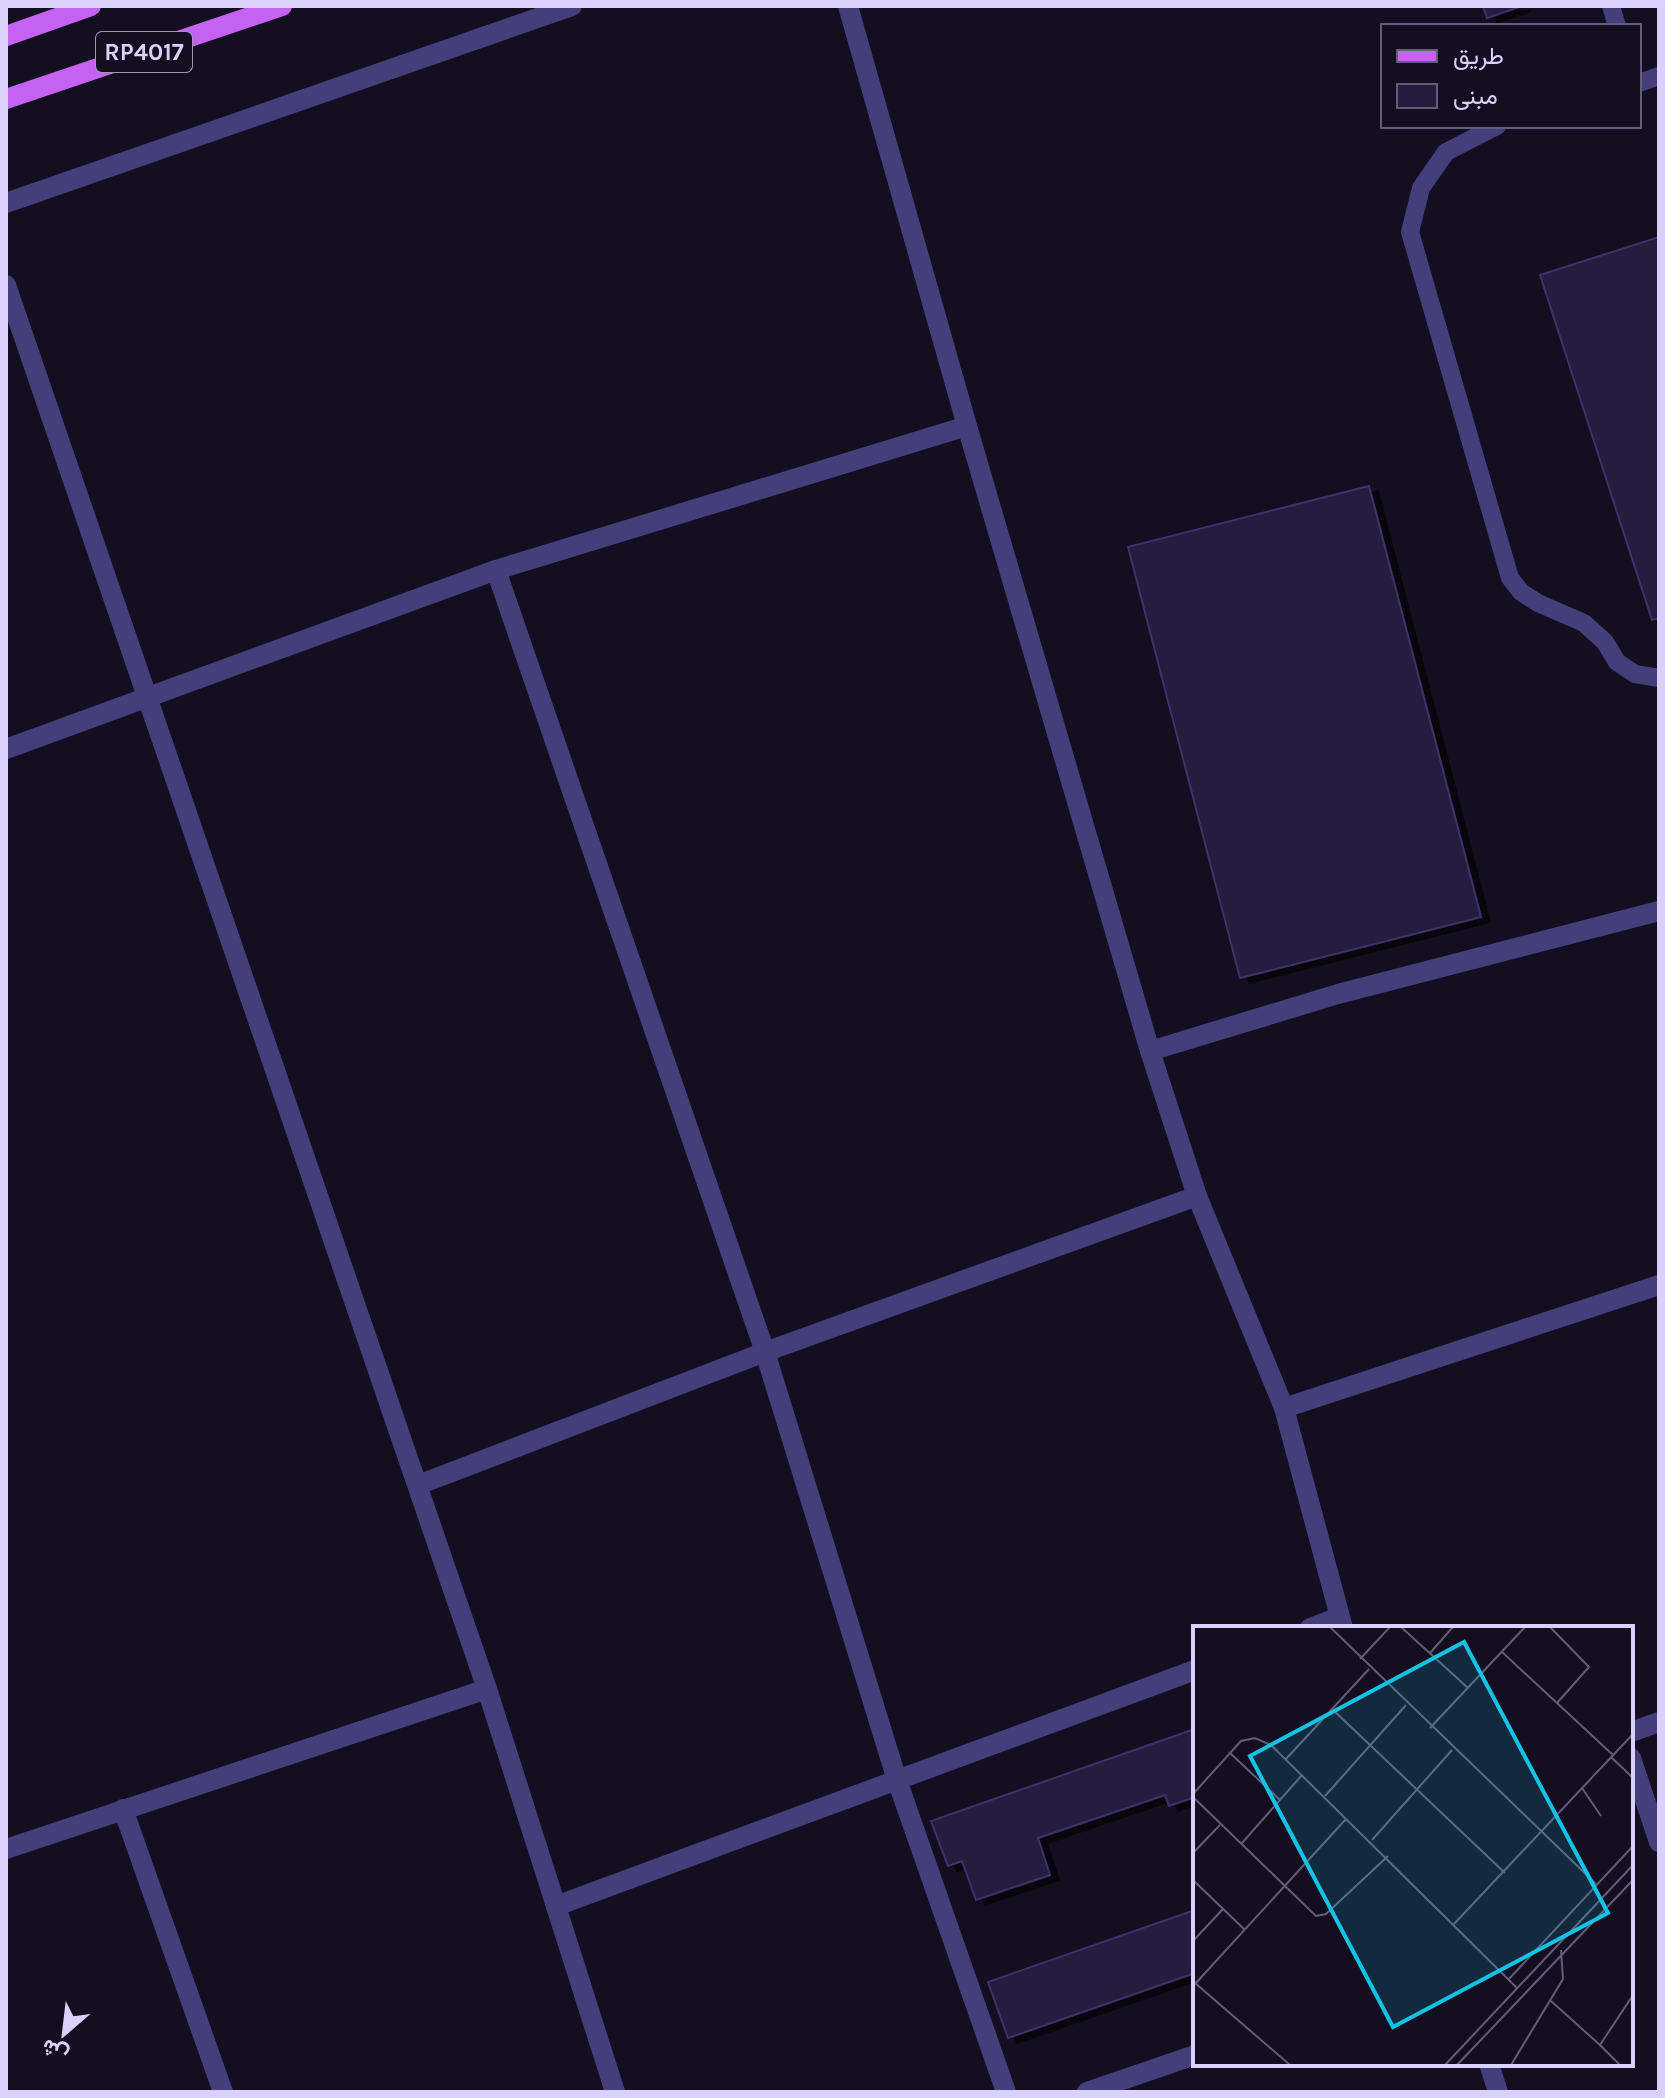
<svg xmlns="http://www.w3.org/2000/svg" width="1665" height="2098" font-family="Karla,Vazirmatn,sans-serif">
	<defs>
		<filter id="shadow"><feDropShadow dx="9" dy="5" stdDeviation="0" flood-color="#0009"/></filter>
	</defs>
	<rect width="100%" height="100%" fill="#130f20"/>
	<g fill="#261c3f" stroke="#3f3069" stroke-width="2" filter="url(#shadow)">
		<path d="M1483 6H1522L1487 18Z"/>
		<path d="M1659 237V618L1652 620 1540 275Z"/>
		<path d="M1369 486 1481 917 1240 978 1128 547Z"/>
		<path d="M1195 1729V1797L1169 1806 1165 1795 1038 1838 1050 1875 976 1900 962 1861 948 1866 931 1821Z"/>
		<path d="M1195 1910V1973L1008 2038 988 1982Z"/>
	</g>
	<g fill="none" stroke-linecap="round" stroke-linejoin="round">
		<g stroke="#443e7b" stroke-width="18">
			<path d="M1611 6 1617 26"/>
			<path d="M1639 83 1659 76"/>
			<path d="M1497 126 1446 152 1421 188 1410 232 1510 578 1521 592 1538 603 1584 623 1605 642 1617 662 1635 674 1659 678"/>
		</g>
		<g stroke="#443e7b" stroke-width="20">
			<path d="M848 6 967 426 1150 1051 1197 1196 1284 1408 1343 1628"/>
			<path d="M6 203 572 6"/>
			<path d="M6 285 487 1689 615 2092"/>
			<path d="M496 570 765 1352 897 1780 1006 2092"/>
			<path d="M6 749 496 570 967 426"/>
			<path d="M1150 1051 1338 994 1659 911"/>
			<path d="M1284 1408 1659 1285"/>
			<path d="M418 1485 765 1352 1197 1196"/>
			<path d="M1310 1628 1339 1617"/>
			<path d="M1631 1732 1659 1722"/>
			<path d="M1631 1758 1659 1842"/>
			<path d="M123 1809 223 2092"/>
			<path d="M6 1849 487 1689"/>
			<path d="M556 1906 1195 1670"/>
			<path d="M1489 2064 1498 2092"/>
			<path d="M1087 2092 1195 2055"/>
		</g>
		<g stroke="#c562f2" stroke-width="20">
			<path d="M6 36 91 6"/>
			<path d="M6 99 282 6"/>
		</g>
	</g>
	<g text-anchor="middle" stroke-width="6" stroke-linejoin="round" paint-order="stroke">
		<rect fill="#130f20" stroke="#9e97b9" stroke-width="2" x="96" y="32" width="96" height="40" rx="6"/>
		<g font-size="24" font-weight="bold" fill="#d9d1fb">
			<text x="144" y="60">RP4017</text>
		</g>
	</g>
	<g transform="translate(1193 1626)">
		<rect width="440" height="440" fill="#130f20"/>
		<path fill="none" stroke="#625d78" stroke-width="2" d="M137 1 403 258M208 1 275 62M357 1 396 41 364 77M309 26 420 129M237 27 260 1M167 33 197 1M139 83 312 247M237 102 332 1M36 126 87 174M418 131 440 152M93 133 176 43M389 162 408 190M0 168 48 115 62 112 78 119 324 362M132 170 213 79M0 171 123 290 133 288 195 230M179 214 259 124M49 217 109 149M0 227 27 199M0 254 52 304M261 298 440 108M0 315 30 283M315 354 440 220M2 357 97 439M2 358 153 193M358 375 407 419M252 439 440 239M264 439 440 254M318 439 370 353 368 324M427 439 407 419 440 369"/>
		<path fill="#13c3e5" fill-opacity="0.15" stroke="#13c3e5" stroke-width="4" d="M271 16 415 287 200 401 57 130Z"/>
		<rect width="440" height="440" fill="none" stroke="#d9d1fb" stroke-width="4"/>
	</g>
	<rect width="1665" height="2098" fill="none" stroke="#d9d1fb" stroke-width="16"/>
	<rect x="1381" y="24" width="260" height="104" fill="#130f20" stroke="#625d78" stroke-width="2"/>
	<rect x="1397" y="50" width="40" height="12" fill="#c562f2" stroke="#625d78" stroke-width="2"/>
	<text x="1453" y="64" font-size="24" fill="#d9d1fb">طريق</text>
	<rect x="1397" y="84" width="40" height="24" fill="#261c3f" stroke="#625d78" stroke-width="2"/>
	<text x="1453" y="104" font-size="24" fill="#d9d1fb">مبنى</text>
	<g transform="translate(64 2034) rotate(208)" stroke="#130f20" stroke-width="6" paint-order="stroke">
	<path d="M0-6L14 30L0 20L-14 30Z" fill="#d9d1fb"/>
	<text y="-12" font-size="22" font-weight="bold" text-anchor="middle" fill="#d9d1fb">ش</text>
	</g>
</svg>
